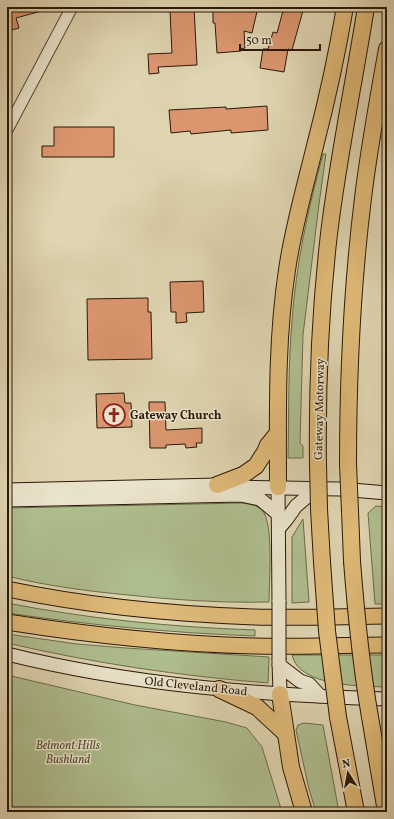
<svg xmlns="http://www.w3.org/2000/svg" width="394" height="819" font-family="Vollkorn,serif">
	<rect width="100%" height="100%" fill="#dfd5b1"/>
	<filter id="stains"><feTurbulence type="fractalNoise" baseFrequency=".005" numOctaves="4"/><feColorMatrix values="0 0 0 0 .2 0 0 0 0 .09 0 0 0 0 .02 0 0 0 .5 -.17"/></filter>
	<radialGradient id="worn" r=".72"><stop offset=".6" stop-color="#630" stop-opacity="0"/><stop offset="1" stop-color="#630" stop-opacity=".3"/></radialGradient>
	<g fill="#afbe8e" stroke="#6c6b4b">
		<path d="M323 154H326L319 204 303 335 300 443 303 446V458H288C289 412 288 367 292 321 296 264 308 209 323 154Z"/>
		<path d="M242 503C249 504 257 505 262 510 274 522 269 583 269 602 222 603 175 600 128 595 87 591 47 586 7 576V508Z"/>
		<path d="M376 506 387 507V604H375L368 513Z"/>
		<path d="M303 519 309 602 292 603V537Z"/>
		<path d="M7 603C89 619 171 627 255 630V636C172 633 89 625 7 613Z"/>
		<path d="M7 634 77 644 126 648 269 657 268 683C180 676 93 663 7 643Z"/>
		<path d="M292 655H387V687C362 686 299 687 292 655Z"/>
		<path d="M7 675 135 705 226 722 247 728 262 747 282 812H7Z"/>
		<path d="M304 723 323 725 339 812H316L309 789 296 730 298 725Z"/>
	</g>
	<g fill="#db966f" stroke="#2a1808">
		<path d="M7 7H45V10L16 18 19 28 7 31Z"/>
		<path d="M178 7H194L197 65 158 67 159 73 149 74 148 54 172 53 170 11H178Z"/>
		<path d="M213 7H258L252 33 244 31 245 48 241 49V51L217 53 215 23H213Z"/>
		<path d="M284 7H304L292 50 288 49 284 72 260 68 263 49H268L273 32 277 33Z"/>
		<path d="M267 106 268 130 231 133V130L191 134 190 131 171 133 169 110 226 107V109Z"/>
		<path d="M54 127H114V157H42V146H54Z"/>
		<path d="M203 281 204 312 186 313 187 322 176 323V312H171L170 282Z"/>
		<path d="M148 298V312H151L152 359 88 360 87 299Z"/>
		<path d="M124 393 125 403H131L132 427 97 428 96 394Z"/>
		<path d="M149 402H165L166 430 202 428V443H196L197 447 186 448 185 444 166 445V448H150Z"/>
	</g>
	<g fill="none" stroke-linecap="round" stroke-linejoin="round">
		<g stroke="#574732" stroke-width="13">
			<path id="tertiary" d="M7 130 72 7"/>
		</g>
		<g stroke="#2a1808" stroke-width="15">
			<g id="secondary">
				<path d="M278 487 279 602"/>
				<path d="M7 490 217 485 230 487 340 489 387 493"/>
				<path d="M7 500 240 495 260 499 278 514"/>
				<path d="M279 528 286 520 296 506 316 489"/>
				<path d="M7 654C132 685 259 695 387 699"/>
				<path d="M279 660 280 694"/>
				<path d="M279 665 300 681 309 684 320 696"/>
			</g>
		</g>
		<g stroke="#2a1808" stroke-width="17">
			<g id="trunk">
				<path d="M7 589C88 606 171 614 254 617 298 618 343 617 387 616"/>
				<path d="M7 622C89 635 171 644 254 646 298 647 343 645 387 645"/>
			</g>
		</g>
		<g stroke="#2a1808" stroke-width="18">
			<g id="motorway">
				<path d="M318 464C317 387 320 311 329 234 338 158 354 83 366 7"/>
				<path d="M348 464C348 375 352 287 363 198 369 148 378 99 387 49"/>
				<path d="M217 485 243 475 256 466 265 452 268 445 278 433"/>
				<path d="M278 487C278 415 276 342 287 270 293 228 305 187 315 146 327 100 337 54 345 7"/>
				<path d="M319 509 322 562"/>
				<path d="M350 511 352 561"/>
				<path d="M219 689 257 707 285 733"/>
				<path d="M280 694 291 767 304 812"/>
				<path d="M338 717 356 812"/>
				<path d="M370 717 386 812"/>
			</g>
		</g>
		<use href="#tertiary" stroke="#eae4cc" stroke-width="11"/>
		<use href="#secondary" stroke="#eae4cc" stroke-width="13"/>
		<use href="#trunk" stroke="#e0ba78" stroke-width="15"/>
		<use href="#motorway" stroke="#e0ba78" stroke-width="16"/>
		<g stroke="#2a1808" stroke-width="15" stroke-linecap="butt">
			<path id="secondary-bridge" d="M279 660V602"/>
		</g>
		<g stroke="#2a1808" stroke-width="18" stroke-linecap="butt">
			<g id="motorway-bridge">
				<path d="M318 464 319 509"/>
				<path d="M348 464 350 511"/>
				<path d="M352 561C356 613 361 665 370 717"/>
				<path d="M322 562 327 631 338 717"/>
			</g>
		</g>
		<use href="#secondary-bridge" stroke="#eae4cc" stroke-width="13"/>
		<use href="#motorway-bridge" stroke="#e0ba78" stroke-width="16"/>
	</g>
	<defs>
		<g id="church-ring" transform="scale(1.15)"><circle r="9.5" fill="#eae4cc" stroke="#8f2418" stroke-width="1.5"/><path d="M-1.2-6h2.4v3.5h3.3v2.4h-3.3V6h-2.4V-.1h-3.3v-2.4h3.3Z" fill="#8f2418"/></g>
	</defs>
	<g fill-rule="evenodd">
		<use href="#church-ring" x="114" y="415"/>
	</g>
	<g text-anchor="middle" stroke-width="3" stroke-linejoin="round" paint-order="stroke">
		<g font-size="12" fill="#2a1808" stroke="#eae4cc">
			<text transform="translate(319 409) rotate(-89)" y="4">Gateway Motorway</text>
			<text transform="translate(196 686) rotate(6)" y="4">Old Cleveland Road</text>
		</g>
		<g font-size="12" font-weight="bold" fill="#2a1808" stroke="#eae4cc" text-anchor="start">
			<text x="130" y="419">Gateway Church</text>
		</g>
		<g font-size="12" font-style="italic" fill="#524a30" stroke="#eae4cc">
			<text x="68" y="749">Belmont Hills<tspan x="68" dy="14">Bushland</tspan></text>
		</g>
	</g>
	<rect width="394" height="819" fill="none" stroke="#dfd5b1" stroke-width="24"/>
	<rect x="8" y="8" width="378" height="803" fill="none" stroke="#2a1808" stroke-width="2"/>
	<rect x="12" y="12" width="370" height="795" fill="none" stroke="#2a1808"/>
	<g transform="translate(348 773) rotate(349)" stroke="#eae4cc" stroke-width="3" paint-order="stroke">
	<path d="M0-3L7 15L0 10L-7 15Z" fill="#2a1808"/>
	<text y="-6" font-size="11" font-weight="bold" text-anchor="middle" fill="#2a1808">N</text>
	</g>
	<path d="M240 44v6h80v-6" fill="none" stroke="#2a1808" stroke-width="2"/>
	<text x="246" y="44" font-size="12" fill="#2a1808" stroke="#eae4cc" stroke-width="3" paint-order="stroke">50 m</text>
	<rect width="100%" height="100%" filter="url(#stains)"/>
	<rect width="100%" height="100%" fill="url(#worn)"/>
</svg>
